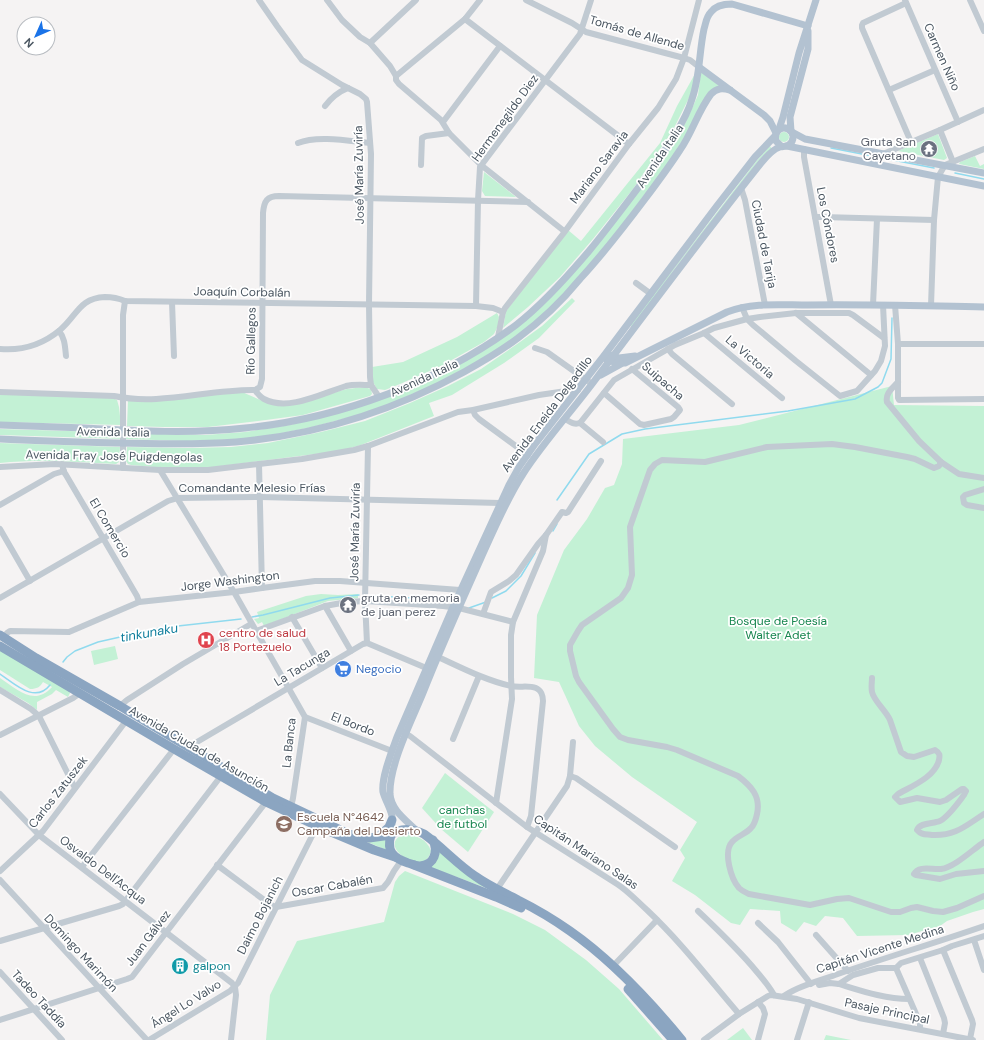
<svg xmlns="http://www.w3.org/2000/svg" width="984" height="1040" font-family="'DM Sans',sans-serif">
	<rect width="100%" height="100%" fill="#f5f3f3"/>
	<g fill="#c3f1d5">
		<path d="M696 72 691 94 673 130 633 189 593 239 560 277 528 307 503 328 506 311 568 230 581 241 660 143 677 106Z"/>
		<path d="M701 72 721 87 713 90 669 162 600 254 552 306 527 329 503 346 471 365 433 385 387 405 354 416 312 427 277 434 242 439 187 441 0 435V429L205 435 245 432 290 425 344 411 394 395 515 329 635 196 672 147 686 122 698 95Z"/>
		<circle cx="784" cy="137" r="5"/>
		<path d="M938 134 947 158 944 160 898 151Z"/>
		<path d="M770 146 772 149 766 153 759 160 676 267 631 329V324L758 159Z"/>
		<path d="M975 156 980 166 984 164V169L959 164 960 162Z"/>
		<path d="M484 172 516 197 485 196 482 191Z"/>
		<path d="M572 298 575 301 539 338 504 363 452 395 429 403 434 416 361 445 339 451 206 468 176 469 131 465 128 464 126 461 127 447 189 448 231 447 268 443 321 432 365 421 410 403 448 386 481 369 520 342 542 326Z"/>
		<path d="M497 313 499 317 498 326 494 334 484 342 441 366 400 384 385 390 377 389 373 382 372 367 403 362 457 337Z"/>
		<path d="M892 386 894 405 984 406V909L973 912 947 921 940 926 908 935 857 936 843 918 825 916 816 926 804 922 796 932 781 923 780 911 750 909 740 925 731 923 695 895 672 881 685 858 680 850 697 822 632 777 595 746 579 726 565 695 559 682 534 678 537 615 564 550 587 519 605 488 614 485 622 464 623 439 739 425Z"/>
		<path d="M364 387 371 389 372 394 370 396 303 415 266 420 208 427H163L127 426 128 401 163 400 242 392 265 402 284 406 347 389Z"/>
		<path d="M0 394 110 397 117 400 119 407 121 425 0 422Z"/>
		<path d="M0 443 120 447 119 462 116 464C77 462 39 459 0 463Z"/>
		<path d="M321 594 338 595 358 594V598L328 601 264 626 262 622 258 624 254 619 259 618 257 612 306 596Z"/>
		<path d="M115 646 118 659 94 665 91 651Z"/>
		<path d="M0 649 68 689 70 693 68 697 56 690 52 694 37 702V710L28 703 0 687V678C17 689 34 707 52 687L43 682C40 687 37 689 30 689L0 670Z"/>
		<path d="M445 773 494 812 468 852 441 829 422 808Z"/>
		<path d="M348 834 386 836 389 851Z"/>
		<path d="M404 834C416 835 427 839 431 851 430 855 428 859 424 861 410 867 379 844 404 834Z"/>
		<path d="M439 849 546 916 617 972 548 919 486 888 457 877 426 867Z"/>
		<path d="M405 871 513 914 545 930 586 960 619 989 663 1040H266L270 995 297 941 384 922 395 882 399 876Z"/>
		<path d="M743 1028 752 1040H727Z"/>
		<path d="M826 1035 851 1040H824Z"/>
	</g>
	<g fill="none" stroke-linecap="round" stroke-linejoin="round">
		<g stroke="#90daee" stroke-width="1.5">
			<path d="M831 148 934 168"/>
			<path d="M955 173 984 179"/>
			<path d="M557 500 589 454 622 434 645 429 788 411 855 399 878 387 882 383 891 359 892 318"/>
			<path d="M553 531 557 524"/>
			<path d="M375 596 452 600"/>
			<path d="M492 598 506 591 521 576 535 553"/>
			<path d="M469 608 486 602"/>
			<path d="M252 617 263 615 330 598 359 595"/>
			<path d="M63 662 67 657 75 651 98 642 160 628 241 619"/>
			<path d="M0 674C15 684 35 704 50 685"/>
		</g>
		<g stroke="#c1cad2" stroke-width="6">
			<path d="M259 0 277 26 302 60 342 85 360 94 366 99 367 102 371 154 369 304 370 377 371 385 379 397"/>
			<path d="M327 0 342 20 360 37 370 43 390 66 396 76V80L399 84 441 120 449 133 481 165 564 231"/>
			<path d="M526 0 572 23 586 32 684 58 690 60 699 67"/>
			<path d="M905 0 958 122"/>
			<path d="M970 0 984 31"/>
			<path d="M906 3 863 23 862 25V28L911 142"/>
			<path d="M465 19 629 144"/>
			<path d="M370 43 416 0"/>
			<path d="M396 76 465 19 480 0"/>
			<path d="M889 90 935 70"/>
			<path d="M325 106C331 98 338 92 348 88"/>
			<path d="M443 122 500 46"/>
			<path d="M940 130 953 162"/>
			<path d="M298 143C317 135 350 141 370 143"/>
			<path d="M804 149V157L831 305"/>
			<path d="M883 154 940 130 984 110"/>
			<path d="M421 165 422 138 426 136 449 133"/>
			<path d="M741 188 745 200 765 305"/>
			<path d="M815 217H822L934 220"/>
			<path d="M636 283 651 294"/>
			<path d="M172 302 174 356"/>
			<path d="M873 305 877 219"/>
			<path d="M895 305 898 344V398L899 400 984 399"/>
			<path d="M476 306 478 200 480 167 580 34 591 0"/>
			<path d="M931 306 934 220 938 177 945 165 984 149"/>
			<path d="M742 307 747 319 753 325 796 361 840 396 857 391 875 371 881 361 885 346 883 305"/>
			<path d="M796 313 871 375"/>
			<path d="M59 331C65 338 65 347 66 356"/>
			<path d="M704 333 782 398"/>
			<path d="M498 337 503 312 505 308 563 234 629 144 658 108 676 79 684 58 699 0"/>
			<path d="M898 344H984"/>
			<path d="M535 348 547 352 592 384"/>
			<path d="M0 349C23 351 42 345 60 330 77 316 79 298 105 297 113 297 118 298 125 301L476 306 493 308 503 312"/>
			<path d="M668 349 672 354 732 404"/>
			<path d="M898 382C893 388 885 393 887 402L919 441 941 462 959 474 984 478"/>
			<path d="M255 390 260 387 262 379 263 213C264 201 267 196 279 196L528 202"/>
			<path d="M0 392 114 396C161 406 208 389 255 390 257 393 260 397 264 399 288 412 323 393 346 386 354 384 363 385 371 385"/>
			<path d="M604 393 640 424 644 425 671 419 674 417 680 410 678 407 632 369"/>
			<path d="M473 410 475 415 479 419 528 455"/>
			<path d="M565 419C570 422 574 425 580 423L603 442"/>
			<path d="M580 423 614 380 675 345 704 333 714 328 747 319 760 317 796 313H849L853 315 884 338"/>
			<path d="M941 462 939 466 934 468 915 459 907 457 855 447 832 444 767 447 705 462 662 460 655 464 650 470 630 527 632 575 628 588 621 598 582 625 578 631 570 645V651L576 676 579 682 613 729 620 737 628 740 667 747 677 750 738 776C751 786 761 796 757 814 756 819 755 824 751 828 746 834 737 836 732 842 723 852 731 879 739 888 742 891 745 892 749 894L810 905 837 899 849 898 891 912H900L911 908 917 907 933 911 943 912 957 908 984 896"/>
			<path d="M62 464 64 472 66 475 137 596 139 602"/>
			<path d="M259 464 262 588"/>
			<path d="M0 467 55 464 160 470H208L259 464 302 459 354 450 368 446 458 412 473 410 539 395 573 390H578"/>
			<path d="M123 468V315L125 301"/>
			<path d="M160 470 234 592 305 717 293 798 291 807"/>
			<path d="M984 489 965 495 963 497 964 503 967 505 984 508"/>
			<path d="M0 505 54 474 64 471"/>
			<path d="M0 529 30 581"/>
			<path d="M0 598 168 501 178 498 260 497 500 503 504 504"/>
			<path d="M325 606 351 651"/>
			<path d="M483 614 491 592 509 581 516 575 538 544 546 535"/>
			<path d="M292 617 322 668"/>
			<path d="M256 631 325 606 347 602 365 601 443 606 459 608 513 622"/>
			<path d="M4 638 7 633 10 631 69 632 139 602 234 592 262 588 315 581H340L460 590 464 591"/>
			<path d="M367 643 365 601 368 446"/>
			<path d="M438 657C462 668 485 680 511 686 519 688 528 685 536 688 541 690 543 696 543 701L531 816 527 827"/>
			<path d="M872 678C872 682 871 687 872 692 874 701 886 711 890 720L901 752 907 756 914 757 935 750C940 753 940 755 939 760 935 777 912 786 898 794L895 797 900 802 917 798 940 802 946 800 962 789H964L966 791 964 795C958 803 949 816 940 821 933 824 920 822 917 830 921 835 926 834 932 835 956 836 965 826 984 814"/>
			<path d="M0 690 31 709 39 716 75 788"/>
			<path d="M120 706 127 700 183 664 251 624"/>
			<path d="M305 717 392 751"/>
			<path d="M403 732 410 736 527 827 617 884C628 891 637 901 647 910 681 942 709 979 739 1014"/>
			<path d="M0 735 73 698 80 693"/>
			<path d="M453 739 479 676"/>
			<path d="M189 749 197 742 363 644 367 643 431 670"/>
			<path d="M570 776 576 778 675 847"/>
			<path d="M0 794 39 835 232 983 235 987 236 995 231 1040"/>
			<path d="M496 803 512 699 511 677V635L513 622 543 551 546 535 562 512 566 513 568 512 601 461"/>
			<path d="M984 842C972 850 955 867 941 869 932 870 919 865 914 874L916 875 940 879 956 874 984 871"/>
			<path d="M217 865 271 905 276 907 383 888 388 882 394 871 401 861"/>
			<path d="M82 867 174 749"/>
			<path d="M0 871 43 831 126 721"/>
			<path d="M0 880 147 1040"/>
			<path d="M497 889 567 786 570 776 573 742"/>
			<path d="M698 911C718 930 739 950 757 972 763 979 769 986 774 995"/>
			<path d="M758 923 778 942 811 984"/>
			<path d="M816 935 848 971"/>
			<path d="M974 940 984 970"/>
			<path d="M0 941 119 906 123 904 221 776"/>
			<path d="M943 950 972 1020 973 1024 970 1039"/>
			<path d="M920 958 944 1018 945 1023 943 1034"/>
			<path d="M613 966 657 920"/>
			<path d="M896 968 920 1023V1029"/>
			<path d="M0 972 62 1040"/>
			<path d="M839 984C862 991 885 999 909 999"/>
			<path d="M819 985 830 983 839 984 853 975 878 968H896L901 963 943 950 952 946 984 936"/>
			<path d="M784 996C797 986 819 981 835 975 884 958 935 943 984 926"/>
			<path d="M758 1002 763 1008 765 1014 758 1040"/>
			<path d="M0 1020 127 979 132 977 266 802"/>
			<path d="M149 1040 230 991 238 983 317 826"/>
			<path d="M704 1040 739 1014 768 996 771 995 797 999 859 1018 973 1040"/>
			<path d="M797 1040 809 1002"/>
		</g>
		<g stroke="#b3c2d1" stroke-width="7">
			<path d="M699 67 764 115 770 121 776 133"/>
			<path d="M779 129 783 117 799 53 816 0"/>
			<path d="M791 131 790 117 808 49V31"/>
			<path d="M792 132 805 139 984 173"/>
			<path d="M787 146 984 186"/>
			<path d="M610 355 619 358 635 356"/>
			<path d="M607 360 617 363H625L727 312C752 302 781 305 808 305 867 304 925 306 984 307"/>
			<path d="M601 375 621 364"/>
			<path d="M0 425C28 426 57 427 85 428 138 431 192 434 245 428 339 419 441 381 516 325 543 304 567 277 589 251 608 228 626 204 644 180 660 157 684 126 692 99 700 77 699 52 704 29 706 23 706 17 711 12 716 5 724 4 732 4L808 26"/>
			<path d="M0 439C39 441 77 442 116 443 156 444 196 445 236 442 316 435 393 411 464 372 482 362 501 351 518 338 541 321 562 301 580 279 603 254 624 227 645 199 657 183 669 167 680 150 692 133 698 111 711 94 717 88 722 88 730 90"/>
			<path d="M392 825C392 822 392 819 392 816 390 807 385 800 383 792 381 778 392 751 397 737L453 607 509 485 519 467 535 444 603 357 716 207 755 157 775 136"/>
			<path d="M417 831C406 820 391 810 390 794 389 765 412 720 423 693 441 647 461 603 481 558 494 530 506 500 523 474 545 440 574 409 598 376 652 305 705 233 761 163 766 157 773 149 780 147 783 146 786 147 789 145 795 140 794 132 788 129 779 125 774 134 776 141L781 146"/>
		</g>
		<g stroke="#8ba5c1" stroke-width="9">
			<path d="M0 635 36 658 120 706 273 798 349 834 357 836 369 838 391 835C401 827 414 829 424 834 442 847 457 864 475 876 489 886 503 892 518 900 536 909 553 919 570 931 613 961 649 1000 682 1040"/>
			<path d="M0 646 174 749 266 802 317 826 374 850 395 857"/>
			<path d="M391 835C386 851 393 858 408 863 412 864 416 866 420 866 435 865 438 851 433 840"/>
			<path d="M379 836 389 827 392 820"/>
			<path d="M414 865 496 897 521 908"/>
			<path d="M628 989 673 1040"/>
		</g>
	</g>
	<defs>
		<g id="temple-disc" transform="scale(0.9)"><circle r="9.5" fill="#6b7280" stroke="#fff"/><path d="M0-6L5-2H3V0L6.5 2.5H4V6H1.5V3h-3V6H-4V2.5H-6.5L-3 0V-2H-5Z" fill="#fff"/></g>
		<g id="hospital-disc" transform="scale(0.9)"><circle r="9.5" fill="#e0444e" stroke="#fff"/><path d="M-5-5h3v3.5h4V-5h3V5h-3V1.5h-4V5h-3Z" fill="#fff"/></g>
		<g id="supermarket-disc" transform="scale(0.9)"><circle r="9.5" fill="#3f7fe0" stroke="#fff"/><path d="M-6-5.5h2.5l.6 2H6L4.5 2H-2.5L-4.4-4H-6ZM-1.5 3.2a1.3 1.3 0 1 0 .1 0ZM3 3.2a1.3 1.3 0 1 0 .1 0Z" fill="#fff"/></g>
		<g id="school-disc" transform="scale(0.9)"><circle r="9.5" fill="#8d6e63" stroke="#fff"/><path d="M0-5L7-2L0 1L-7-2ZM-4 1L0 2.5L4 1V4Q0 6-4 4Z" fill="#fff"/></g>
		<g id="building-disc" transform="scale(0.9)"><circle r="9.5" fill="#0f9aa8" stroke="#fff"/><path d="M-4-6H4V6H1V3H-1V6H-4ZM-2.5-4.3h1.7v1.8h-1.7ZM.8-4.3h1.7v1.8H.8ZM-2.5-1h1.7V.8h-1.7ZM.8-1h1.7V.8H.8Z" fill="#fff"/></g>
	</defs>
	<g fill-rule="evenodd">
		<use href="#temple-disc" x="929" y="149"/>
		<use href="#temple-disc" x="348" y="605"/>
		<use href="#hospital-disc" x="206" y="640"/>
		<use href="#supermarket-disc" x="343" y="669"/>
		<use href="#school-disc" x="284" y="824"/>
		<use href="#building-disc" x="180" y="966"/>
	</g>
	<g text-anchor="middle" stroke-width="3.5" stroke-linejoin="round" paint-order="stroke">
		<g font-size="12" fill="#4a5661" stroke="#fff">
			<text transform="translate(637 33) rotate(16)" y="4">Tomás de Allende</text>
			<text transform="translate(942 57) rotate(66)" y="4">Carmen Niño</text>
			<text transform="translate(505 118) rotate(-54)" y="4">Hermenegildo Diez</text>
			<text transform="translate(660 156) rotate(-56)" y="4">Avenida Italia</text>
			<text transform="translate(599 167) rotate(-53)" y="4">Mariano Saravia</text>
			<text transform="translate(359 175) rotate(-91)" y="4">José María Zuviría</text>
			<text transform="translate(828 225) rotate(79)" y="4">Los Cóndores</text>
			<text transform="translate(764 244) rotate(79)" y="4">Ciudad de Tarija</text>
			<text transform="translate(242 292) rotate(1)" y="4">Joaquín Corbalán</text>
			<text transform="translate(251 341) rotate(-89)" y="4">Río Gallegos</text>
			<text transform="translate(750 357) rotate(40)" y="4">La Victoria</text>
			<text transform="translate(424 378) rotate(-25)" y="4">Avenida Italia</text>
			<text transform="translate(663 381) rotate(41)" y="4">Suipacha</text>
			<text transform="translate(547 414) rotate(-53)" y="4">Avenida Eneida Delgadillo</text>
			<text transform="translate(113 432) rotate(1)" y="4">Avenida Italia</text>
			<text transform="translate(114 456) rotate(1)" y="4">Avenida Fray José Puigdengolas</text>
			<text x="252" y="492">Comandante Melesio Frías</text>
			<text transform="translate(110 528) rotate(59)" y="4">El Comercio</text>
			<text transform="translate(355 532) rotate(-89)" y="4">José María Zuviría</text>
			<text transform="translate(230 581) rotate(-7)" y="4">Jorge Washington</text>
			<text transform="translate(302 667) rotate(-31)" y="4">La Tacunga</text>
			<text transform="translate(353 724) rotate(21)" y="4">El Bordo</text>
			<text transform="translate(289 743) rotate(-84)" y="4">La Banca</text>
			<text transform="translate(199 749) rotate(30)" y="4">Avenida Ciudad de Asunción</text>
			<text transform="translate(58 792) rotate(-52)" y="4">Carlos Zatuszek</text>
			<text transform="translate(586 852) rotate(34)" y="4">Capitán Mariano Salas</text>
			<text transform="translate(103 870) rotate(37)" y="4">Osvaldo Dell'Acqua</text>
			<text transform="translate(332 886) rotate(-10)" y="4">Oscar Cabalén</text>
			<text transform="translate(260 915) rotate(-63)" y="4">Daimo Bojanich</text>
			<text transform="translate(148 938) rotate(-53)" y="4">Juan Gálvez</text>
			<text transform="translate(880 949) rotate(-18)" y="4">Capitán Vicente Medina</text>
			<text transform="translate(81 953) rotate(47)" y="4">Domingo Marimón</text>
			<text transform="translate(39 999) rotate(47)" y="4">Tadeo Taddía</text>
			<text transform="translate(186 1004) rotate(-32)" y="4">Ángel Lo Valvo</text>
			<text transform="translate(887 1011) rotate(12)" y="4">Pasaje Principal</text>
		</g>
		<g font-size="12" fill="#5b616d" stroke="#fff" text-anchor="end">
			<text x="916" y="146">Gruta San<tspan x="916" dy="14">Cayetano</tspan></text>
			<text x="361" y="602" text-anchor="start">gruta en memoria<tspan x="361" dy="14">de juan perez</tspan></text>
		</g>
		<g font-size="12" fill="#17864f" stroke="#fff">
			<text x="778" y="625">Bosque de Poesía<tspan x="778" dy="14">Walter Adet</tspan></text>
			<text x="462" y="814">canchas<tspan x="462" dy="14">de futbol</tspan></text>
		</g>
		<g font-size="12" fill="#be3a42" stroke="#fff" text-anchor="start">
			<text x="219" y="637">centro de salud<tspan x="219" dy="14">18 Portezuelo</tspan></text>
		</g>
		<g font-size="12" fill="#366cbe" stroke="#fff" text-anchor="start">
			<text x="356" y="673">Negocio</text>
		</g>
		<g font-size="12" fill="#785e54" stroke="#fff" text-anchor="start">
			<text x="297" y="821">Escuela N°4642<tspan x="297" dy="14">Campaña del Desierto</tspan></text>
		</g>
		<g font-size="12" fill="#0d838f" stroke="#fff" text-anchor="start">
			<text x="193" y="970">galpon</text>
		</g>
		<g font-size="13" font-style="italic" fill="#0c7c9b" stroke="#fff">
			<text transform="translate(149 632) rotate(-10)" y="5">tinkunaku</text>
		</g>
	</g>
	<g transform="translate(36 36) rotate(225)"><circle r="19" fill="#ffffff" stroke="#b7bbc0"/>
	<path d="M0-3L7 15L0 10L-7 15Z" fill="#1a73e8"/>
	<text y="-6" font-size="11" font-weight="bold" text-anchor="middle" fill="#4a5661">N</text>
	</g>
</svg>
